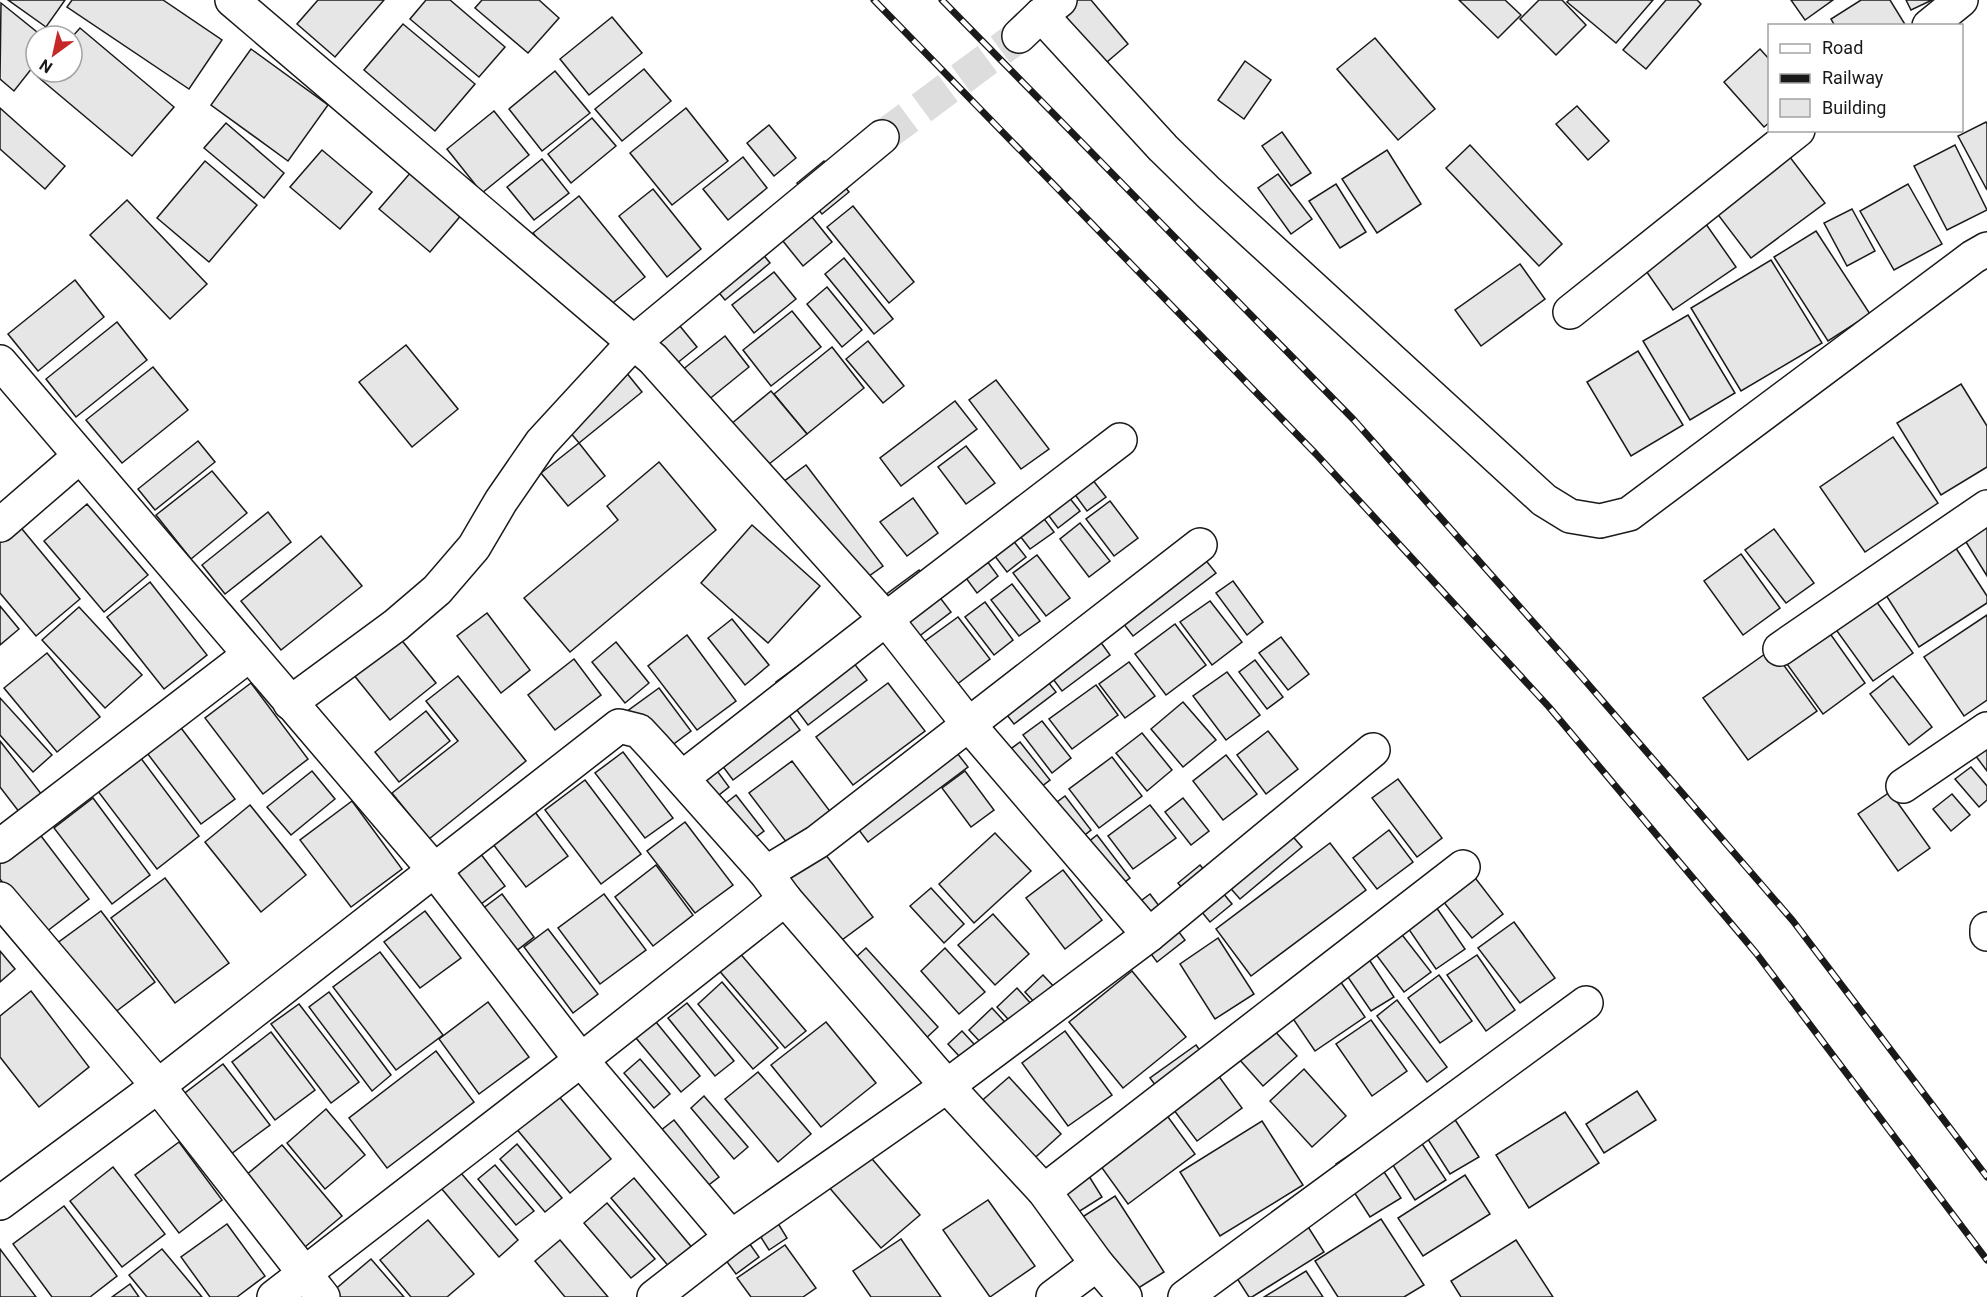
<svg xmlns="http://www.w3.org/2000/svg" width="1987" height="1297" font-family="Roboto,sans-serif">
	<rect width="100%" height="100%" fill="#fff"/>
	<g fill="#e6e6e6" stroke="#1a1a1a" stroke-width="1.5">
		<path d="M8 0H65L46 27Z"/>
		<path d="M72 0H163L222 40 189 89 67 7Z"/>
		<path d="M318 0H384L335 57 297 24Z"/>
		<path d="M426 0H450L505 47 479 77 410 19Z"/>
		<path d="M482 0H539L559 18 528 53 475 8Z"/>
		<path d="M1038 0H1091L1128 44 1087 79Z"/>
		<path d="M1459 0H1505L1521 15 1498 38Z"/>
		<path d="M1539 0H1562L1586 25 1556 55 1520 19Z"/>
		<path d="M1569 0H1653L1616 43 1567 2Z"/>
		<path d="M1666 0H1697L1701 4 1646 69 1623 50Z"/>
		<path d="M1791 0H1833L1805 20Z"/>
		<path d="M1861 0H1890L1906 26H1835L1831 19Z"/>
		<path d="M1906 0H1932L1911 10Z"/>
		<path d="M1 3 42 36H36V63L14 91 0 79Z"/>
		<path d="M612 17 642 53 589 95 560 59Z"/>
		<path d="M403 24 475 84 435 131 364 70Z"/>
		<path d="M80 28 174 107 132 156 38 77 43 72H72V37Z"/>
		<path d="M1375 38 1435 109 1398 140 1337 69Z"/>
		<path d="M251 49 328 105 288 161 211 105Z"/>
		<path d="M1760 49 1770 60V122L1764 127 1724 82Z"/>
		<path d="M1245 61 1271 80 1244 119 1218 100Z"/>
		<path d="M644 69 671 101 622 141 595 109Z"/>
		<path d="M555 71 590 113 542 151 509 109Z"/>
		<path d="M1577 106 1609 141 1588 160 1556 124Z"/>
		<path d="M0 108 65 166 45 189 0 149Z"/>
		<path d="M686 108 728 161 672 205 630 153Z"/>
		<path d="M494 111 529 155 482 193 447 149Z"/>
		<path d="M592 118 616 146 571 183 548 154Z"/>
		<path d="M1986 122 1987 124V190L1958 136Z"/>
		<path d="M226 123 284 173 264 198 204 148Z"/>
		<path d="M769 125 796 158 774 176 747 143Z"/>
		<path d="M1282 132 1311 173 1291 186 1262 146Z"/>
		<path d="M1773 135 1825 203 1751 258 1700 191Z"/>
		<path d="M1470 145 1562 244 1539 266 1446 168Z"/>
		<path d="M1955 145 1987 210 1947 230 1914 166Z"/>
		<path d="M322 150 372 192 340 229 290 187Z"/>
		<path d="M1387 150 1421 204 1377 233 1342 179Z"/>
		<path d="M743 157 767 188 728 220 703 189Z"/>
		<path d="M542 159 569 193 534 220 507 187Z"/>
		<path d="M205 161 257 205 209 262 157 218Z"/>
		<path d="M824 161 849 192 822 214 797 183Z"/>
		<path d="M412 171 463 213 430 252 379 209Z"/>
		<path d="M1278 174 1312 219 1291 234 1258 188Z"/>
		<path d="M1336 184 1366 232 1340 248 1309 201Z"/>
		<path d="M1908 184 1942 244 1894 270 1860 211Z"/>
		<path d="M653 189 701 249 667 277 619 216Z"/>
		<path d="M791 191 832 242 803 266 762 215Z"/>
		<path d="M579 196 645 277 599 314 533 233Z"/>
		<path d="M127 200 207 284 170 319 90 235Z"/>
		<path d="M853 206 914 282 889 303 827 227Z"/>
		<path d="M1694 207 1736 267 1673 310 1631 249Z"/>
		<path d="M1852 209 1875 251 1847 266 1824 223Z"/>
		<path d="M744 231 770 263 725 300 698 267Z"/>
		<path d="M1816 231 1870 314 1828 341 1774 257Z"/>
		<path d="M844 258 893 319 874 334 825 274Z"/>
		<path d="M1771 260 1822 343 1741 391 1691 308Z"/>
		<path d="M1520 264 1545 299 1481 346 1455 310Z"/>
		<path d="M774 272 796 299 754 333 732 305Z"/>
		<path d="M75 280 104 317 38 371 8 334Z"/>
		<path d="M827 287 862 330 842 347 807 304Z"/>
		<path d="M792 311 821 347 771 386 743 350Z"/>
		<path d="M1688 315 1735 393 1690 420 1643 341Z"/>
		<path d="M675 320 697 347 665 373 644 345Z"/>
		<path d="M117 322 147 360 76 417 46 379Z"/>
		<path d="M725 336 749 367 697 409 672 378Z"/>
		<path d="M868 341 904 386 883 403 846 359Z"/>
		<path d="M406 345 458 409 412 447 359 382Z"/>
		<path d="M832 347 864 388 807 434 774 394Z"/>
		<path d="M1638 351 1683 425 1631 456 1587 382Z"/>
		<path d="M617 361 642 392 579 443 554 413Z"/>
		<path d="M153 367 188 410 122 463 86 420Z"/>
		<path d="M996 380 1049 449 1021 469 969 400Z"/>
		<path d="M1961 384 1987 426V467L1941 495 1897 423Z"/>
		<path d="M771 391 807 434 754 476 719 434Z"/>
		<path d="M955 401 977 429 901 486 880 458Z"/>
		<path d="M1893 437 1938 503 1865 552 1820 487Z"/>
		<path d="M198 441 215 462 155 510 138 489Z"/>
		<path d="M579 443 605 476 568 506 541 473Z"/>
		<path d="M966 446 995 483 966 504 938 467Z"/>
		<path d="M1075 457 1106 497 1087 511 1057 470Z"/>
		<path d="M659 462 716 530 570 652 524 598 618 520 607 506Z"/>
		<path d="M806 465 883 566 855 586 779 485Z"/>
		<path d="M212 471 247 513 191 559 156 515Z"/>
		<path d="M1052 476 1080 511 1058 528 1031 492Z"/>
		<path d="M1027 496 1054 532 1030 549 1003 514Z"/>
		<path d="M913 498 938 533 907 556 880 522Z"/>
		<path d="M1110 501 1138 538 1114 556 1086 519Z"/>
		<path d="M87 504 148 575 104 612 44 541Z"/>
		<path d="M1987 511V576L1958 529Z"/>
		<path d="M268 512 291 542 225 594 202 565Z"/>
		<path d="M997 520 1026 557 1007 572 978 534Z"/>
		<path d="M17 523 80 599 36 636 0 593V537Z"/>
		<path d="M1080 523 1110 561 1089 577 1060 539Z"/>
		<path d="M752 525 820 586 768 643 701 583Z"/>
		<path d="M1774 529 1814 583 1786 603 1745 550Z"/>
		<path d="M321 536 362 586 281 650 241 601Z"/>
		<path d="M1948 536 1987 596V603L1919 647 1877 581Z"/>
		<path d="M970 538 998 576 977 593 949 555Z"/>
		<path d="M1188 538 1216 573 1133 636 1105 600Z"/>
		<path d="M1741 554 1780 608 1743 635 1704 581Z"/>
		<path d="M1037 555 1070 598 1046 616 1013 573Z"/>
		<path d="M919 570 951 612 905 647 873 604Z"/>
		<path d="M1859 577 1913 653 1873 681 1819 606Z"/>
		<path d="M1233 581 1263 622 1247 635 1216 593Z"/>
		<path d="M150 582 207 655 164 689 107 617Z"/>
		<path d="M1012 584 1040 621 1019 636 991 600Z"/>
		<path d="M1210 601 1242 642 1212 665 1180 622Z"/>
		<path d="M985 602 1013 640 994 655 965 617Z"/>
		<path d="M0 606 19 629 0 645Z"/>
		<path d="M79 607 142 675 105 708 42 640Z"/>
		<path d="M1812 608 1865 683 1823 714 1769 639Z"/>
		<path d="M487 613 530 670 501 693 457 636Z"/>
		<path d="M1987 615V700L1964 716 1924 657Z"/>
		<path d="M958 617 990 659 943 695 910 652Z"/>
		<path d="M732 619 769 665 745 685 708 638Z"/>
		<path d="M1084 619 1110 655 1062 691 1035 655Z"/>
		<path d="M1175 624 1206 665 1166 695 1135 654Z"/>
		<path d="M391 627 436 683 390 720 345 664Z"/>
		<path d="M687 635 736 701 697 730 648 666Z"/>
		<path d="M1281 637 1309 674 1288 690 1259 653Z"/>
		<path d="M835 639 867 680 808 725 776 682Z"/>
		<path d="M616 642 649 683 625 703 592 662Z"/>
		<path d="M1772 649 1817 711 1748 760 1703 698Z"/>
		<path d="M47 653 100 717 57 752 4 688Z"/>
		<path d="M574 659 601 695 555 730 528 695Z"/>
		<path d="M1031 660 1056 692 1014 724 989 692Z"/>
		<path d="M1255 660 1283 697 1267 709 1239 672Z"/>
		<path d="M1129 662 1155 696 1125 718 1099 684Z"/>
		<path d="M1227 672 1260 715 1226 740 1193 696Z"/>
		<path d="M458 676 526 761 429 839 392 793 458 741 426 701Z"/>
		<path d="M1893 676 1932 727 1909 745 1870 694Z"/>
		<path d="M251 683 308 759 263 794 205 718Z"/>
		<path d="M888 683 925 731 853 785 816 737Z"/>
		<path d="M1096 685 1118 715 1072 749 1049 719Z"/>
		<path d="M659 688 691 731 659 755 626 712Z"/>
		<path d="M771 691 800 730 733 780 704 741Z"/>
		<path d="M0 698 52 755 33 772 0 735Z"/>
		<path d="M1183 702 1216 740 1183 767 1151 729Z"/>
		<path d="M426 711 450 741 399 782 375 752Z"/>
		<path d="M175 720 235 799 201 824 141 745Z"/>
		<path d="M1042 721 1071 758 1052 773 1023 735Z"/>
		<path d="M1987 721V771L1960 735Z"/>
		<path d="M939 730 968 767 868 842 840 805Z"/>
		<path d="M1268 731 1298 769 1266 794 1237 755Z"/>
		<path d="M1142 733 1172 770 1147 791 1116 753Z"/>
		<path d="M0 741 46 800 23 817 0 787Z"/>
		<path d="M1020 742 1050 780 1029 796 1000 757Z"/>
		<path d="M701 749 729 787 701 809Z"/>
		<path d="M623 752 673 818 645 838 595 773Z"/>
		<path d="M137 753 199 836 157 869 94 786Z"/>
		<path d="M1226 755 1257 794 1223 820 1193 781Z"/>
		<path d="M1112 757 1142 796 1099 828 1069 789Z"/>
		<path d="M792 761 832 814 790 847 749 793Z"/>
		<path d="M1971 767 1987 786V800L1979 807 1955 779Z"/>
		<path d="M312 771 335 799 291 835 267 807Z"/>
		<path d="M965 771 994 810 971 827 942 788Z"/>
		<path d="M1398 779 1442 838 1417 857 1372 798Z"/>
		<path d="M585 780 641 854 601 884 545 810Z"/>
		<path d="M1890 792 1930 848 1898 871 1858 814Z"/>
		<path d="M1952 794 1970 815 1951 831 1933 809Z"/>
		<path d="M736 795 764 831 740 849 712 814Z"/>
		<path d="M1065 796 1091 830 1067 849 1041 814Z"/>
		<path d="M93 798 150 875 112 904 54 828Z"/>
		<path d="M1183 798 1209 831 1191 845 1165 812Z"/>
		<path d="M352 801 402 869 351 907 300 840Z"/>
		<path d="M529 804 568 856 526 887 486 835Z"/>
		<path d="M250 805 306 875 261 912 205 842Z"/>
		<path d="M1150 805 1176 838 1133 869 1108 836Z"/>
		<path d="M1272 813 1302 847 1240 899 1211 866Z"/>
		<path d="M685 822 733 885 695 913 647 851Z"/>
		<path d="M35 828 89 899 42 935 0 879V853Z"/>
		<path d="M1389 830 1413 862 1377 889 1353 858Z"/>
		<path d="M995 833 1031 871 974 923 939 884Z"/>
		<path d="M1097 835 1130 878 1105 896 1073 854Z"/>
		<path d="M813 838 873 917 827 951 767 872Z"/>
		<path d="M1330 843 1366 890 1251 976 1216 929Z"/>
		<path d="M474 845 505 886 469 913 438 872Z"/>
		<path d="M1456 853 1503 914 1472 938 1424 877Z"/>
		<path d="M656 865 693 915 653 946 615 897Z"/>
		<path d="M1200 865 1232 904 1210 922 1178 883Z"/>
		<path d="M1063 870 1102 920 1065 949 1026 898Z"/>
		<path d="M165 878 229 963 175 1003 111 918Z"/>
		<path d="M931 888 964 924 944 943 910 906Z"/>
		<path d="M1425 891 1465 949 1436 969 1397 912Z"/>
		<path d="M502 894 534 937 506 959 473 916Z"/>
		<path d="M604 894 646 950 600 984 558 928Z"/>
		<path d="M1150 894 1185 940 1157 962 1122 915Z"/>
		<path d="M101 911 155 982 110 1016 56 944Z"/>
		<path d="M425 911 461 958 420 988 384 942Z"/>
		<path d="M993 914 1029 954 995 985 958 945Z"/>
		<path d="M1389 918 1431 972 1404 992 1363 937Z"/>
		<path d="M1514 922 1555 978 1520 1003 1478 948Z"/>
		<path d="M548 929 598 994 573 1013 524 947Z"/>
		<path d="M1218 938 1254 994 1215 1019 1180 964Z"/>
		<path d="M866 948 938 1027 908 1055 835 976Z"/>
		<path d="M945 948 985 992 959 1014 921 971Z"/>
		<path d="M1362 949 1394 997 1371 1011 1339 964Z"/>
		<path d="M0 951 15 969 0 982Z"/>
		<path d="M738 951 806 1031 785 1048 717 968Z"/>
		<path d="M380 952 443 1035 396 1070 333 987Z"/>
		<path d="M1477 955 1515 1010 1486 1031 1447 975Z"/>
		<path d="M1331 968 1365 1017 1315 1051 1281 1001Z"/>
		<path d="M1132 971 1186 1037 1123 1088 1069 1022Z"/>
		<path d="M1043 975 1073 1007 1055 1025 1025 992Z"/>
		<path d="M1439 975 1472 1021 1440 1043 1408 998Z"/>
		<path d="M722 982 778 1048 753 1069 698 1004Z"/>
		<path d="M1017 988 1048 1023 1028 1041 997 1007Z"/>
		<path d="M31 991 89 1067 39 1107 0 1057V1016Z"/>
		<path d="M329 992 391 1075 372 1091 309 1007Z"/>
		<path d="M1397 1000 1447 1067 1427 1082 1377 1016Z"/>
		<path d="M488 1002 529 1057 479 1094 439 1039Z"/>
		<path d="M687 1003 734 1061 715 1076 668 1018Z"/>
		<path d="M299 1004 359 1082 331 1103 271 1024Z"/>
		<path d="M992 1008 1023 1042 1000 1063 969 1030Z"/>
		<path d="M1256 1010 1297 1056 1263 1086 1222 1040Z"/>
		<path d="M1371 1020 1407 1071 1372 1096 1336 1044Z"/>
		<path d="M656 1022 700 1076 681 1092 636 1038Z"/>
		<path d="M826 1022 876 1083 821 1127 771 1065Z"/>
		<path d="M962 1031 996 1068 982 1081 948 1044Z"/>
		<path d="M1065 1031 1112 1095 1068 1126 1022 1063Z"/>
		<path d="M271 1032 315 1090 275 1120 232 1062Z"/>
		<path d="M1196 1045 1242 1108 1197 1141 1150 1078Z"/>
		<path d="M436 1051 474 1102 387 1168 349 1118Z"/>
		<path d="M640 1059 670 1094 654 1108 624 1073Z"/>
		<path d="M223 1064 270 1125 219 1163 173 1102Z"/>
		<path d="M1304 1069 1346 1116 1312 1147 1270 1101Z"/>
		<path d="M758 1072 811 1134 778 1162 725 1099Z"/>
		<path d="M1009 1077 1061 1134 1015 1176 962 1118Z"/>
		<path d="M551 1087 611 1159 570 1193 510 1121Z"/>
		<path d="M1637 1091 1656 1120 1604 1153 1586 1124Z"/>
		<path d="M704 1096 748 1147 734 1159 691 1108Z"/>
		<path d="M1443 1101 1479 1157 1450 1174 1415 1119Z"/>
		<path d="M1160 1106 1195 1154 1128 1204 1092 1154Z"/>
		<path d="M326 1109 365 1155 325 1189 287 1143Z"/>
		<path d="M1565 1112 1599 1163 1529 1208 1496 1155Z"/>
		<path d="M674 1120 719 1177 685 1203 641 1146Z"/>
		<path d="M1262 1121 1303 1185 1220 1236 1180 1172Z"/>
		<path d="M1407 1121 1446 1180 1415 1200 1377 1140Z"/>
		<path d="M855 1139 920 1215 881 1248 816 1172Z"/>
		<path d="M179 1142 222 1200 179 1233 135 1175Z"/>
		<path d="M517 1144 562 1198 545 1212 500 1159Z"/>
		<path d="M1366 1144 1401 1198 1370 1217 1336 1164Z"/>
		<path d="M282 1145 342 1216 293 1257 233 1186Z"/>
		<path d="M1077 1157 1102 1197 1053 1228Z"/>
		<path d="M495 1165 534 1211 516 1225 478 1179Z"/>
		<path d="M455 1166 518 1240 499 1257 436 1182Z"/>
		<path d="M113 1167 165 1234 122 1267 70 1201Z"/>
		<path d="M1465 1175 1490 1214 1423 1256 1398 1218Z"/>
		<path d="M634 1178 694 1250 671 1269 611 1198Z"/>
		<path d="M1115 1196 1164 1272 1124 1297 1070 1225Z"/>
		<path d="M988 1200 1035 1266 990 1297 943 1230Z"/>
		<path d="M607 1203 655 1259 631 1278 584 1223Z"/>
		<path d="M64 1206 117 1276 90 1297H52L13 1244Z"/>
		<path d="M768 1207 787 1238 769 1250 749 1218Z"/>
		<path d="M1298 1211 1324 1252 1252 1297H1249L1224 1258Z"/>
		<path d="M1381 1219 1424 1285 1404 1297H1338L1315 1261Z"/>
		<path d="M428 1220 474 1274 447 1297H411L380 1260Z"/>
		<path d="M735 1223 759 1257 736 1274 711 1240Z"/>
		<path d="M227 1224 265 1276 237 1297H210L181 1257Z"/>
		<path d="M901 1239 941 1297H871L853 1271Z"/>
		<path d="M560 1240 608 1297H565L535 1261Z"/>
		<path d="M1516 1240 1553 1297H1461L1451 1281Z"/>
		<path d="M785 1245 816 1288 803 1297H751L737 1278Z"/>
		<path d="M0 1249 36 1297H0Z"/>
		<path d="M162 1249 202 1297H147L129 1275Z"/>
		<path d="M371 1259 404 1297H326Z"/>
		<path d="M1306 1271 1323 1297H1264Z"/>
		<path d="M130 1284 139 1297H112Z"/>
	</g>
	<g fill="none" stroke-linecap="round" stroke-linejoin="round">
		<path stroke="#ddd" stroke-width="33" stroke-dasharray="33 16" stroke-linecap="butt" d="M882 137 1019 36"/>
		<g stroke="#1a1a1a" stroke-width="36">
			<g id="minor">
				<path d="M232 0 653 359 886 619 969 725 1149 935"/>
				<path d="M1041 15 1163 148 1208 192 1544 500 1570 516 1600 521 1629 514 1973 257 1987 249"/>
				<path d="M1929 26 1961 0"/>
				<path d="M1019 36 1041 15 1060 0"/>
				<path d="M1570 312 1798 130"/>
				<path d="M0 362 435 871 581 1060 731 1237"/>
				<path d="M0 525 80 456"/>
				<path d="M1780 649 1987 507"/>
				<path d="M290 703 396 625 437 590 474 547 501 501 541 443 633 343 882 137"/>
				<path d="M682 778 886 619 1120 440"/>
				<path d="M1903 786 1987 729"/>
				<path d="M0 846 249 655"/>
				<path d="M766 873 817 842 1200 545"/>
				<path d="M0 899 158 1086 323 1297"/>
				<path d="M1987 929V934"/>
				<path d="M1044 1191 1463 867"/>
				<path d="M0 1203 158 1086 619 726 639 731 653 746 766 873 785 899 947 1086 1044 1191 1097 1264 1125 1297"/>
				<path d="M274 1297 581 1060 785 899"/>
				<path d="M654 1297 731 1237 947 1086 1149 935 1373 750"/>
				<path d="M1053 1297 1097 1264"/>
				<path d="M1185 1297 1586 1003"/>
			</g>
		</g>
		<use href="#minor" stroke="#fff" stroke-width="33"/>
		<g stroke="#1a1a1a" stroke-width="7">
			<g id="rail">
				<path d="M874 0 1316 454 1549 707 1756 953 1987 1260"/>
				<path d="M942 0 1354 420 1581 676 1793 921 1987 1177"/>
			</g>
		</g>
		<use href="#rail" stroke="#fff" stroke-width="4.5" stroke-dasharray="14" stroke-linecap="butt"/>
	</g>
	<rect x="1768" y="24" width="195" height="108" fill="#ffffff" stroke="#a3a3a3" stroke-width="1.5"/>
	<rect x="1780" y="44" width="30" height="9" fill="#ffffff" stroke="#a3a3a3" stroke-width="1.5"/>
	<text x="1822" y="54" font-size="18" fill="#1a1a1a">Road</text>
	<rect x="1780" y="74" width="30" height="9" fill="#1a1a1a" stroke="#a3a3a3" stroke-width="1.5"/>
	<text x="1822" y="84" font-size="18" fill="#1a1a1a">Railway</text>
	<rect x="1780" y="99" width="30" height="18" fill="#e6e6e6" stroke="#a3a3a3" stroke-width="1.5"/>
	<text x="1822" y="114" font-size="18" fill="#1a1a1a">Building</text>
	<g transform="translate(54 54) rotate(213)"><circle r="28" fill="#ffffff" stroke="#a3a3a3" stroke-width="1.5"/>
	<path d="M0-4.5L10 22L0 15L-10 22Z" fill="#c62828"/>
	<text y="-9" font-size="16" font-weight="bold" text-anchor="middle" fill="#1a1a1a">N</text>
	</g>
</svg>
